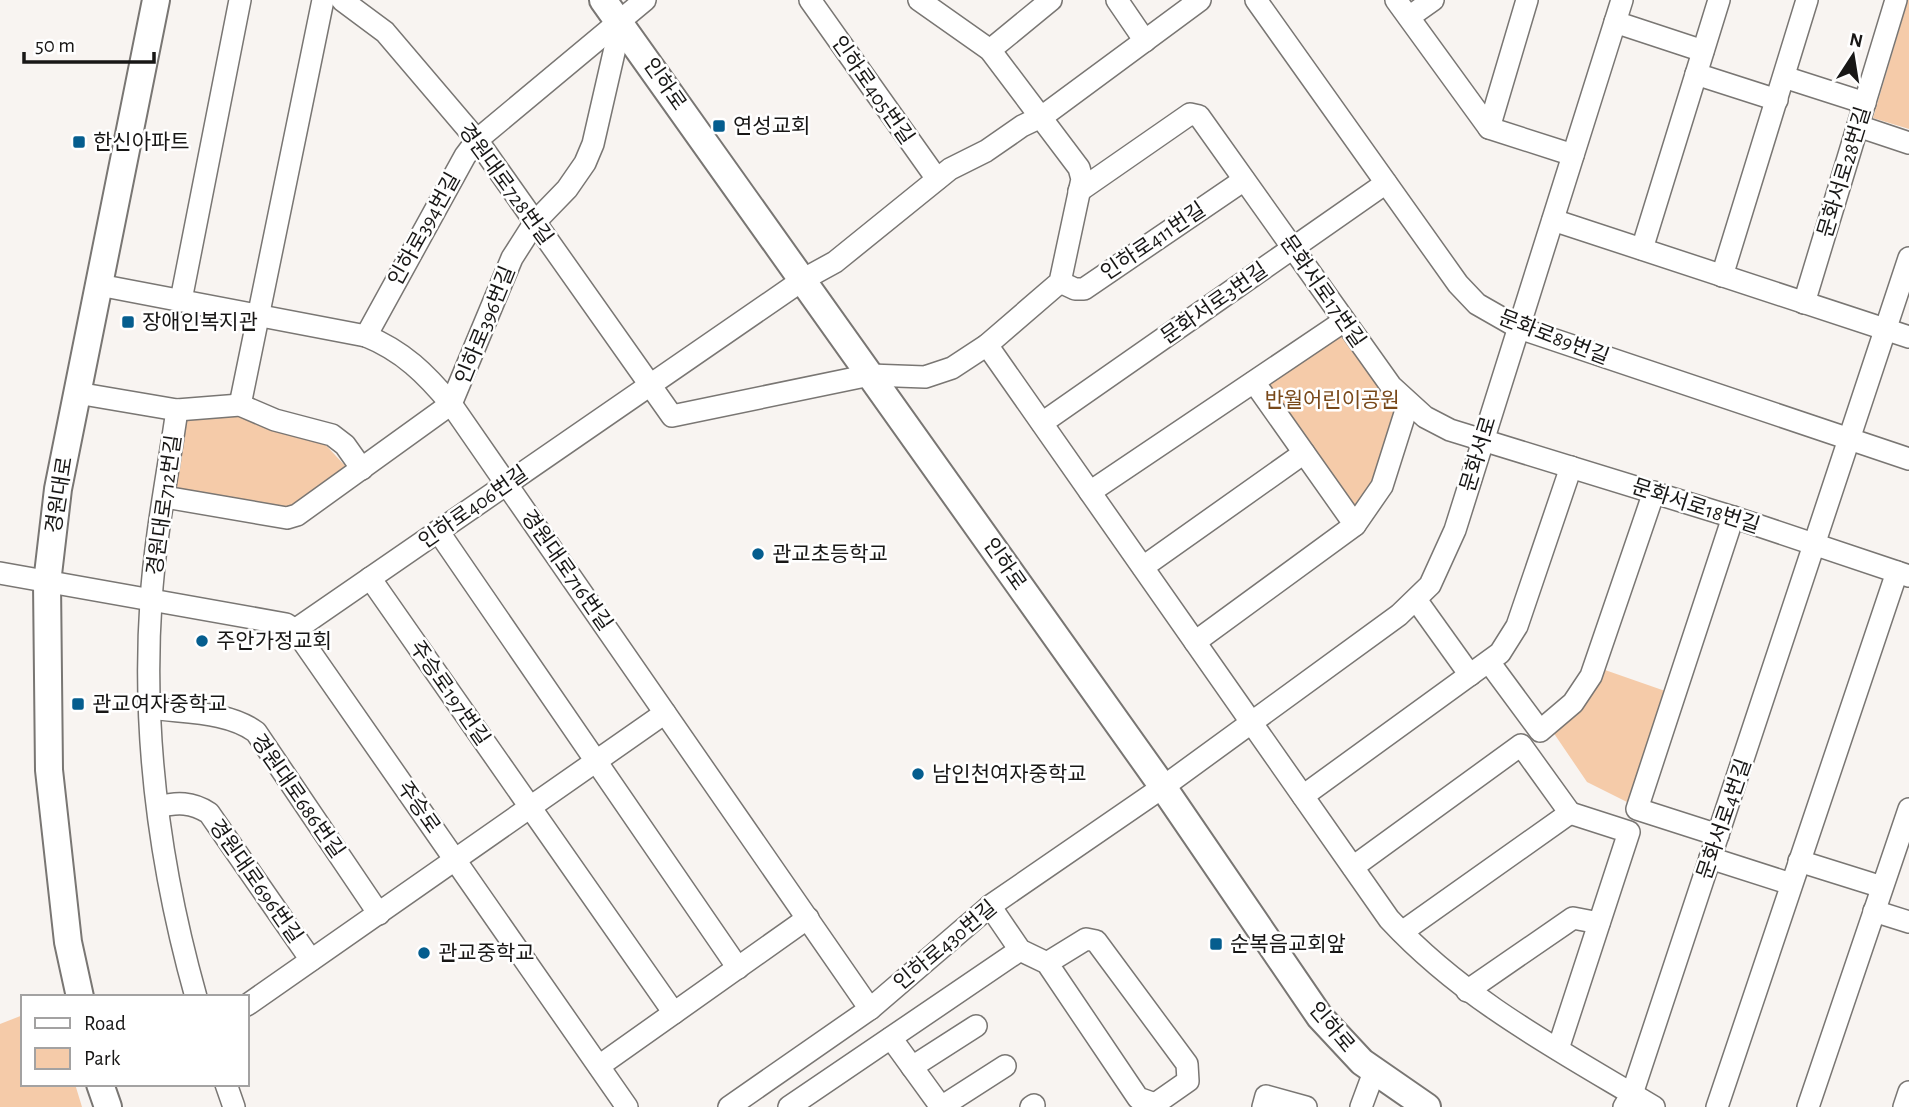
<svg xmlns="http://www.w3.org/2000/svg" width="1909" height="1107" font-family="'Alegreya Sans','Noto Sans KR',sans-serif">
	<rect width="100%" height="100%" fill="#f8f4f1"/>
	<g fill="#f5cba9">
		<path d="M1908 0H1909V129L1873 118Z"/>
		<path d="M1343 334 1395 410 1374 482 1356 513 1267 386Z"/>
		<path d="M238 409 321 440 350 471 286 512 174 491 185 419Z"/>
		<path d="M1605 670 1668 692 1629 803 1587 782 1553 732 1589 700Z"/>
		<path d="M23 1015V1084H75L82 1107H0V1024Z"/>
	</g>
	<g fill="none" stroke-linecap="round" stroke-linejoin="round">
		<g stroke="#797673" stroke-width="24">
			<g id="minor">
				<path d="M342 0 385 32 477 140 672 416 870 375 925 377 952 368 987 345 1060 282 1082 179 1079 168 990 50 919 0"/>
				<path d="M810 0 937 179"/>
				<path d="M1117 0 1145 41"/>
				<path d="M1256 0 1458 284 1477 304 1519 328 1909 459"/>
				<path d="M1396 0 1489 128 1573 155"/>
				<path d="M1409 17 1433 0"/>
				<path d="M1615 22 1703 51"/>
				<path d="M990 50 1051 0"/>
				<path d="M1696 74 1777 100"/>
				<path d="M1784 77 1865 103"/>
				<path d="M1858 126 1909 143"/>
				<path d="M1489 128 1527 0"/>
				<path d="M1079 191 1190 114 1199 116 1391 386 1425 417 1450 430 1733 517 1909 576"/>
				<path d="M1553 220 1909 337"/>
				<path d="M1642 249 1719 0"/>
				<path d="M1722 276 1807 0"/>
				<path d="M1060 282 1075 289H1084L1244 180"/>
				<path d="M99 285 366 336C403 351 426 374 451 404L870 1009"/>
				<path d="M181 300 240 0"/>
				<path d="M1804 303 1896 0"/>
				<path d="M366 336 465 156 477 140 645 0"/>
				<path d="M987 345 1389 919C1465 1001 1559 1050 1654 1107"/>
				<path d="M1254 382 1355 525"/>
				<path d="M77 393 177 410 240 405 275 420 332 435 345 445 362 469"/>
				<path d="M240 405 323 0"/>
				<path d="M177 410C168 473 155 537 151 601 142 734 160 869 196 997"/>
				<path d="M1042 423 1386 183"/>
				<path d="M1090 492 1344 321"/>
				<path d="M165 497 287 518 297 515 451 404 512 258 535 222 567 189 585 163 593 144 621 22"/>
				<path d="M438 531 738 968"/>
				<path d="M1143 567 1304 453"/>
				<path d="M0 573 286 624 295 630 627 1107"/>
				<path d="M370 578 674 1013"/>
				<path d="M1417 601 1470 675"/>
				<path d="M295 630 804 279 835 262 950 169 986 151 1022 126 1043 116 1200 0"/>
				<path d="M1195 642 1355 525 1382 486 1408 404"/>
				<path d="M1489 662 1540 731 1573 703 1591 676 1654 492"/>
				<path d="M150 708C184 713 228 711 256 732L379 914"/>
				<path d="M1303 796 1500 653 1517 626 1571 467"/>
				<path d="M158 807C177 802 192 802 209 813L311 960"/>
				<path d="M1718 835 1637 809 1733 517"/>
				<path d="M1710 858 1791 884"/>
				<path d="M1799 861 1882 887"/>
				<path d="M1353 867 1521 745 1570 813"/>
				<path d="M990 906 1020 950 1047 963 1086 939 1096 941 1187 1064 1188 1081 1155 1104 1138 1098 1047 963"/>
				<path d="M1874 911 1909 922"/>
				<path d="M1402 932 1570 813"/>
				<path d="M1467 991 1573 918 1599 923"/>
				<path d="M247 1005 665 713"/>
				<path d="M891 1038 941 1107"/>
				<path d="M1558 1049 1629 832 1570 813"/>
				<path d="M599 1066 808 918"/>
				<path d="M912 1067 976 1026"/>
				<path d="M226 1084 234 1107"/>
				<path d="M729 1107 870 1009 990 906 1163 787 1399 615 1430 585 1455 530 1622 0"/>
				<path d="M789 1107 1020 950"/>
				<path d="M941 1107 1005 1066"/>
				<path d="M1031 1107 1034 1105"/>
				<path d="M1263 1107 1266 1096 1306 1107"/>
				<path d="M1361 1107 1374 1072"/>
				<path d="M1624 1107 1632 1094 1909 258"/>
				<path d="M1717 1107 1897 572"/>
				<path d="M1808 1107 1909 809"/>
				<path d="M1904 1107 1909 1092"/>
			</g>
		</g>
		<g stroke="#797673" stroke-width="30">
			<g id="major">
				<path d="M603 0 1163 787 1320 1017 1362 1062 1427 1107"/>
				<path d="M80 997 68 942 49 770 47 583 58 489 156 0"/>
				<path d="M100 1084 108 1107"/>
			</g>
		</g>
		<use href="#minor" stroke="#fff" stroke-width="21"/>
		<use href="#major" stroke="#fff" stroke-width="26"/>
	</g>
	<g fill="#055d8e" stroke="#fff" stroke-width="2.5">
		<rect x="712" y="119" width="14" height="14" rx="3.5"/>
		<rect x="72" y="135" width="14" height="14" rx="3.5"/>
		<rect x="121" y="315" width="14" height="14" rx="3.5"/>
		<circle cx="758" cy="554" r="7"/>
		<circle cx="202" cy="641" r="7"/>
		<rect x="71" y="697" width="14" height="14" rx="3.5"/>
		<circle cx="918" cy="774" r="7"/>
		<rect x="1209" y="937" width="14" height="14" rx="3.5"/>
		<circle cx="424" cy="953" r="7"/>
	</g>
	<g text-anchor="middle" stroke-width="5" stroke-linejoin="round" paint-order="stroke">
		<g font-size="21" fill="#181716" stroke="#fff">
			<text transform="translate(665 84) rotate(55)" y="7">인하로</text>
			<text transform="translate(873 90) rotate(55)" y="7">인하로405번길</text>
			<text transform="translate(1844 172) rotate(-73)" y="7">문화서로28번길</text>
			<text transform="translate(506 184) rotate(54)" y="7">경원대로728번길</text>
			<text transform="translate(424 229) rotate(-61)" y="7">인하로394번길</text>
			<text transform="translate(1153 241) rotate(-34)" y="7">인하로411번길</text>
			<text transform="translate(1323 291) rotate(55)" y="7">문화서로17번길</text>
			<text transform="translate(1214 303) rotate(-35)" y="7">문화서로3번길</text>
			<text transform="translate(485 325) rotate(-68)" y="7">인하로396번길</text>
			<text transform="translate(1554 337) rotate(21)" y="7">문화로89번길</text>
			<text transform="translate(1478 454) rotate(-73)" y="7">문화서로</text>
			<text transform="translate(59 495) rotate(-81)" y="7">경원대로</text>
			<text transform="translate(164 505) rotate(-82)" y="7">경원대로712번길</text>
			<text transform="translate(1696 506) rotate(18)" y="7">문화서로18번길</text>
			<text transform="translate(473 507) rotate(-35)" y="7">인하로406번길</text>
			<text transform="translate(1005 564) rotate(55)" y="7">인하로</text>
			<text transform="translate(567 570) rotate(55)" y="7">경원대로716번길</text>
			<text transform="translate(450 693) rotate(55)" y="7">주승로197번길</text>
			<text transform="translate(298 796) rotate(55)" y="7">경원대로686번길</text>
			<text transform="translate(419 807) rotate(55)" y="7">주승로</text>
			<text transform="translate(1724 819) rotate(-71)" y="7">문화서로4번길</text>
			<text transform="translate(256 881) rotate(55)" y="7">경원대로696번길</text>
			<text transform="translate(945 945) rotate(-40)" y="7">인하로430번길</text>
			<text transform="translate(1332 1027) rotate(50)" y="7">인하로</text>
		</g>
		<g font-size="21" fill="#181716" stroke="#fff" text-anchor="start">
			<text x="733" y="133">연성교회</text>
			<text x="93" y="149">한신아파트</text>
			<text x="142" y="329">장애인복지관</text>
			<text x="772" y="561">관교초등학교</text>
			<text x="216" y="648">주안가정교회</text>
			<text x="92" y="711">관교여자중학교</text>
			<text x="932" y="781">남인천여자중학교</text>
			<text x="1230" y="951">순복음교회앞</text>
			<text x="438" y="960">관교중학교</text>
		</g>
		<g font-size="21" fill="#784819" stroke="#fff">
			<text x="1332" y="407">반월어린이공원</text>
		</g>
	</g>
	<rect x="21" y="995" width="228" height="91" fill="#ffffff" stroke="#a3a2a2" stroke-width="2"/>
	<rect x="35" y="1018" width="35" height="10" fill="#ffffff" stroke="#a3a2a2" stroke-width="2"/>
	<text x="84" y="1030" font-size="21" fill="#181716">Road</text>
	<rect x="35" y="1048" width="35" height="21" fill="#f5cba9" stroke="#a3a2a2" stroke-width="2"/>
	<text x="84" y="1065" font-size="21" fill="#181716">Park</text>
	<g transform="translate(1853 56) rotate(12)" stroke="#ffffff" stroke-width="5" paint-order="stroke">
	<path d="M0-5L12 26L0 18L-12 26Z" fill="#181716"/>
	<text y="-10" font-size="19" font-weight="bold" text-anchor="middle" fill="#181716">N</text>
	</g>
	<path d="M24 52v10h130v-10" fill="none" stroke="#181716" stroke-width="3.5"/>
	<text x="35" y="52" font-size="21" fill="#181716" stroke="#ffffff" stroke-width="5" paint-order="stroke">50 m</text>
</svg>
